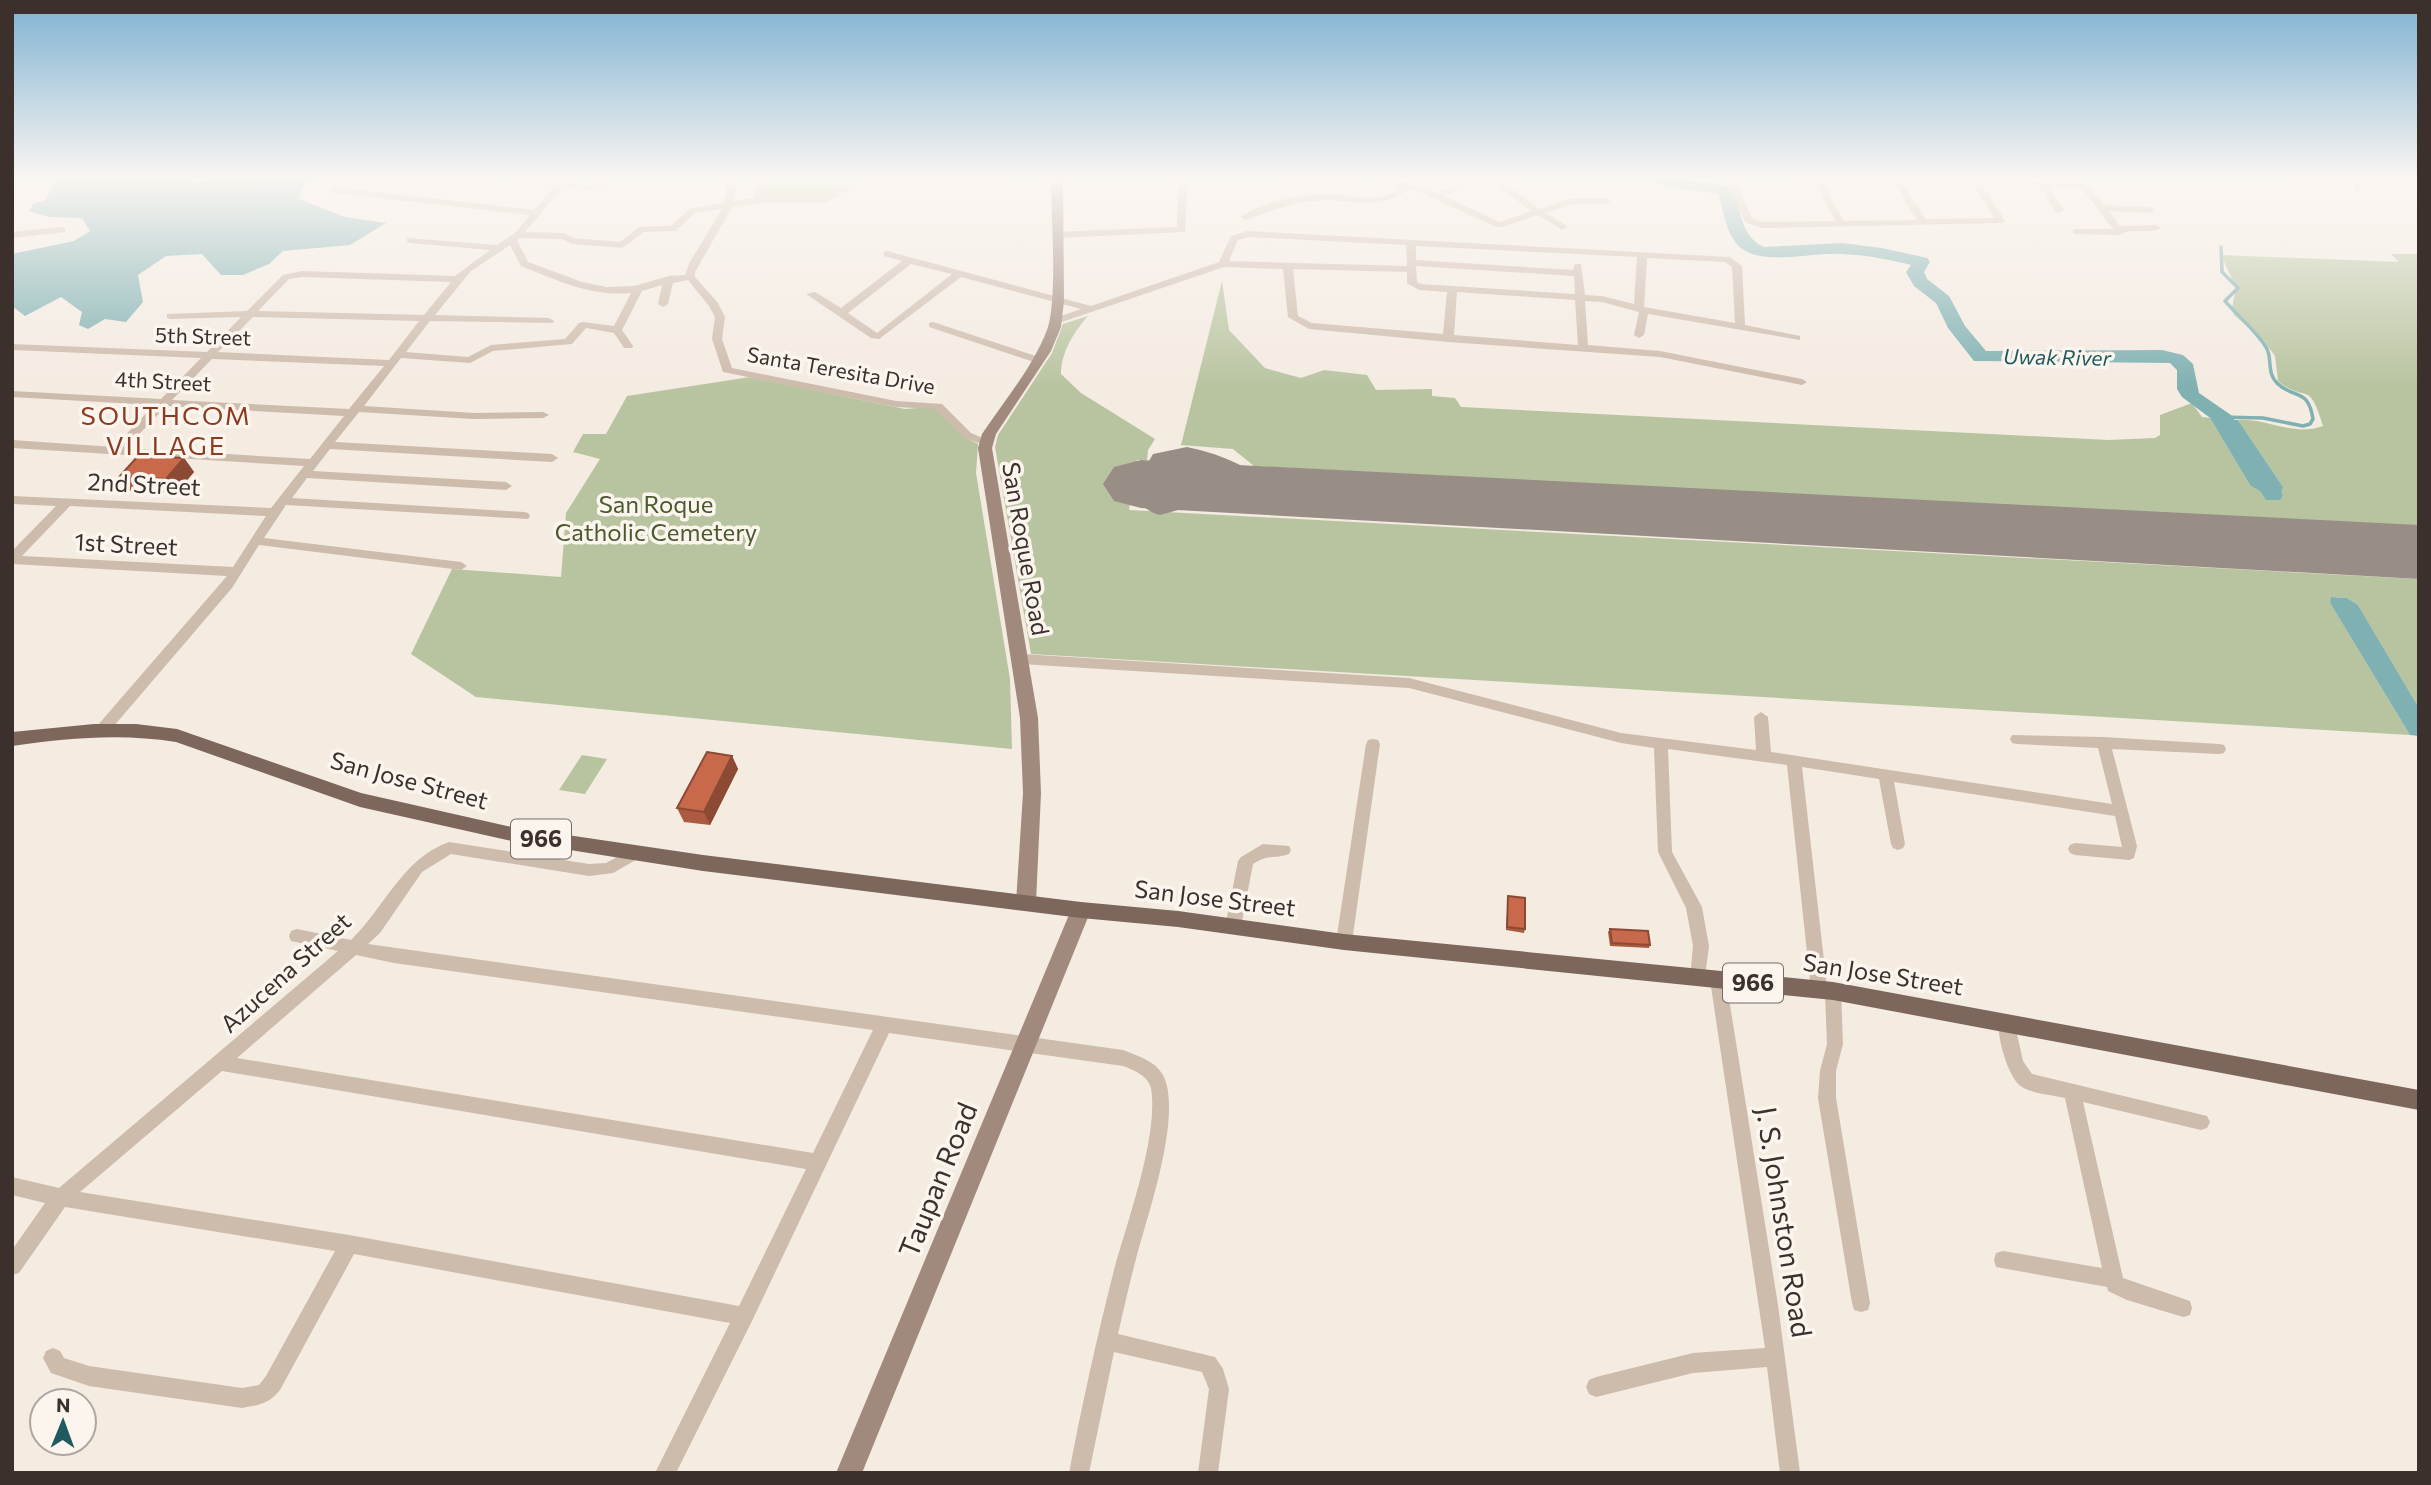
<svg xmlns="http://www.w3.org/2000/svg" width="2431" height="1485" font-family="Commissioner,sans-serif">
	<rect width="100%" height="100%" fill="#f4ebe1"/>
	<g fill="#b8c4a0">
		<path d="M766 180H859C829 202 798 199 762 197Z"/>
		<path d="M2391 254H2419V527L1254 466 1233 449 1181 445 1222 281 1229 330 1265 368 1301 378 1324 370 1367 375 1376 390 1432 389V396L1455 398 1461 407 2108 440 2155 438 2160 435V415L2192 403 2202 417 2210 418 2250 485 2283 487 2238 420C2267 418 2293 437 2323 426 2309 378 2306 404 2278 381L2275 356 2264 341 2234 315 2232 308 2236 288 2221 255 2399 262Z"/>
		<path d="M1088 316C1074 332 1061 352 1061 374L1081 393 1155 439 1148 450 1147 460H1137L1129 510 2419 579V708L2358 605 2347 598 2332 597 2330 603 2410 735 1031 654 995 447 998 435 1052 353 1063 324Z"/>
		<path d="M750 377 905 409 930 407 938 410 963 436 978 444 976 473 1010 679 1012 749 476 697 411 654 452 569 561 577 566 513 600 459 573 452 583 434H606L627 396Z"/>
		<path d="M582 755 607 759 585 794 559 790Z"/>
	</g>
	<g fill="#7fb0b2">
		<path d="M57 180H194L196 183 211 180H315L304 186 299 199 345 217 386 223 350 245 283 251 269 264 243 275H221L202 254 166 256 138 275 143 302 126 322 105 319 88 329 79 325 82 312 61 297 25 316 12 306V254L74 241 90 231 82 218 50 217 29 211 33 204 45 200Z"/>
		<path d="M2210 418 2238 420 2283 487 2280 495 2265 494 2250 485Z"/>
		<path d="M2331 597 2347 598 2358 605 2419 708V736L2410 735 2330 603Z"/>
	</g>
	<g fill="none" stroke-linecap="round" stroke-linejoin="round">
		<path stroke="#7fb0b2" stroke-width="3.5" d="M2220 417 2263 418 2303 426 2310 424 2313 419C2308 387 2294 400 2277 383 2266 372 2273 358 2266 347 2255 330 2238 316 2225 301L2238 288 2222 272 2221 247"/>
		<path fill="#7fb0b2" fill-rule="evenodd" d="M1651 180H1688L1731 187C1742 207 1739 236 1764 247L1842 243 1882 248 1927 258 1930 262 1924 272 1927 279 1949 296 1965 326 1986 351 2162 350 2183 355 2193 364 2199 393 2231 415 2283 495 2280 500H2266L2217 423 2182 397 2177 389V370L2170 363 1974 361 1948 328 1936 303 1914 286 1906 272 1911 265C1888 259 1865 255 1842 254 1814 252 1762 266 1741 248 1726 235 1724 212 1718 194L1659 185Z"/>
		<path fill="#988e86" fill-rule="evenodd" d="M1187 447C1215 453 1253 465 1269 490L1265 497 1254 500 1235 491 1233 495 1160 515C1136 509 1135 492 1152 476L1149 461 1153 454ZM1180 467H1192L1217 479Z"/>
		<path fill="#988e86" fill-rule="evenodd" d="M1141 460 2419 525V579L1141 508 1114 501 1103 484 1114 467Z"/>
		<g fill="#cdbbac" fill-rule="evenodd">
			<path d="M517 180H568L567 182 593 184 605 180H614C601 194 581 189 563 187L525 232 564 233 574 238 620 242 639 227 671 226 689 209 724 203 727 190 725 180H734L736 190 734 201 754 198 758 180H767L763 196 766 198 825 196 858 180H868L827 202 761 203 732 207 695 272V277L718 303 725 317 722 339 732 368 896 401 942 404 971 433 992 442 986 446 963 437 935 409 896 407 723 372 712 339 715 317 709 306 688 280 673 283 668 304 663 307 658 304 662 285 642 291 622 330 633 346 632 348H624L614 333 586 328 572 344 493 351 470 363 401 358 364 406 474 413 543 412 549 415 543 418 474 419 359 412 335 442 552 454 558 458 552 462 330 449 313 471 506 482 512 486 506 490 307 478 292 498 524 512 528 513 530 516 528 519 286 505 264 538 461 562 467 566 461 570 259 545 232 588 107 734H97L95 730 97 726 227 576 12 564V551L56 506 12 504V496L271 508 304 466 12 448V440L114 447 154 405 12 397V391L161 399 201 358 12 350V344L207 352 241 317 171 319 167 318V314L247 311 283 275 302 271 455 276 490 250 410 243 407 242V238L497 245 515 233 530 215 334 193 329 190 334 187 534 210 554 186 522 183ZM722 209 690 262 685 275 669 276 634 286 607 287 582 282 528 262 517 240 520 238 562 239 572 244 622 248 644 232 676 231 695 213ZM510 245 521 266C556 280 592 297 631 293L614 326 583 322 579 323 565 339 491 345 468 357 406 352 430 321 553 323 554 321 549 318 435 315 471 271ZM302 277 451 282 424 315 258 311 289 279ZM253 317 419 321 389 360 218 352ZM212 359 384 366 349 409 172 400ZM166 406 344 416 310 459 126 448ZM70 506 266 516 233 567 22 556Z"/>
			<path d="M1178 180H1188L1185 232 1056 238 1051 235 1056 232 1177 227Z"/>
			<path d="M1372 180 1409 182 1436 193 1470 180H1481L1444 196 1500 222 1531 211 1491 180H1500L1540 209 1572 198H1606L1611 201 1606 204H1573L1546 213 1565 225 1567 227 1562 230 1538 215 1502 227H1496L1417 191 1409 189C1376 214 1350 197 1314 201 1290 203 1269 212 1246 220L1241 217C1262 201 1300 195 1326 194 1353 194 1376 206 1400 188L1373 182Z"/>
			<path d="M1726 180H1735L1752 218 1763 222 1835 221 1813 180H1821L1844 221 1917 220 1892 180H1900L1926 219 1994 218 1971 180 2078 183 2076 180H2084L2104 205 2150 207 2155 210 2150 213 2109 211 2120 226 2156 225 2161 228C2149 235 2131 227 2120 235L2073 234V230L2076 229H2113L2082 189 2048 187 2064 210 2059 213 2056 212 2039 186 1981 183 2005 221 2003 223 1762 228 1745 222Z"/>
			<path d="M2352 180H2360L2361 192H2355Z"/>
			<path d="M62 227 65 228V232L12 238V232Z"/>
			<path d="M1247 231 1730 257 1742 266 1745 325 1800 336V340L1648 314 1644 335 1639 338 1634 335 1639 312 1602 302 1585 301 1588 345 1660 351 1802 379 1807 382 1802 385 1660 357 1448 342 1309 329 1288 317 1283 269 1224 267 1056 324 1051 321 1052 319 1081 309 961 277 879 339 871 338 806 294 815 292 841 308 902 261 884 256V252L887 251 1091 306 1219 262 1231 236ZM1248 237 1406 245 1407 266 1229 261 1238 240ZM1416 246 1637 257 1634 304 1602 296 1585 295 1581 264H1575L1573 270 1416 260ZM1647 258 1725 262 1732 267 1735 323 1644 307ZM911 264 952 274 877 333 848 313ZM1416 266 1574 276 1575 294 1421 284 1417 282ZM1293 269 1407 272V283L1419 290 1447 292 1443 334 1312 323 1298 316ZM1457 292 1575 300 1578 345 1454 335Z"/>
			<path d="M933 322 1042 358 1043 360 1042 362H1034L929 327V323Z"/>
			<path d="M1021 654 1409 678 1621 733 1756 750 1754 717 1761 712 1768 717 1771 752 2112 804 2098 748 2017 744 2012 743 2010 739 2012 735 2103 737 2219 744 2224 745 2226 749 2224 753 2219 754 2112 749 2137 846 2134 858 2129 860 2075 855 2070 853 2068 849 2070 845 2075 843 2122 847 2115 816 1894 782 1905 844 1903 848 1898 850 1893 848 1891 844 1879 779 1802 767 1827 987 1833 984 1839 986 1841 991 1843 1044 1836 1071V1098L1870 1303 1868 1310 1861 1312 1854 1310 1852 1303 1818 1098 1820 1071 1827 1044 1825 994 1819 997 1813 995 1811 990 1787 765 1668 749 1672 852 1702 907 1709 946 1704 983 1698 985 1692 983 1690 978 1693 946 1686 908 1658 852 1654 748 1621 743 1409 688 1021 664 1014 659Z"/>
			<path d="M1373 739 1378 740 1380 744 1352 942 1350 947 1344 949 1338 947 1336 942 1366 744 1368 740Z"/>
			<path d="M449 842 589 864 606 863 636 847 641 849 643 853 641 857 613 873 589 876 451 854 422 872 380 933 368 944 1123 1050C1138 1056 1155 1061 1163 1075 1183 1113 1148 1214 1137 1255 1130 1281 1124 1308 1118 1334L1215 1357 1223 1369 1229 1389 1218 1473H1198L1209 1389 1202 1372 1114 1352 1089 1473H1069C1082 1404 1097 1337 1114 1270 1127 1222 1159 1135 1151 1088 1148 1076 1134 1070 1123 1066L889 1033 751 1323 676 1473H655L730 1323 354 1254 280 1390C269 1404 259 1405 242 1408L89 1386 51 1373 43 1358 46 1351 53 1348 60 1351 64 1358 89 1366 242 1388 259 1385 266 1376 335 1251 65 1207 19 1273 12 1275V1250L45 1203 12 1195V1177L59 1188 338 951 291 941 289 936 291 931 297 929 351 940C384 908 403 858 449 842ZM356 955 394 963 873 1030 813 1153 237 1058ZM222 1071 806 1169 739 1306 349 1235 80 1192Z"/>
			<path d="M1263 844 1289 846 1291 850 1289 854C1273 860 1271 853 1253 864L1241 927 1239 932 1233 934 1227 932 1225 927 1238 861 1241 857Z"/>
			<path d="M1718 973 1724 975 1726 980 1778 1305 1800 1473H1780L1767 1367 1693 1373 1596 1397 1589 1394 1586 1387 1589 1380 1596 1377 1693 1353 1765 1348 1710 980 1712 975Z"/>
			<path d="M2006 1014 2012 1016 2014 1021 2023 1061 2032 1074 2207 1116 2210 1122 2207 1128 2201 1130 2083 1102 2123 1278 2190 1301 2192 1308 2190 1315 2183 1317 2127 1300 2108 1291 2107 1287 1996 1267 1994 1260 1996 1253 2003 1251 2102 1268 2065 1098C2052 1095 2034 1094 2022 1087 2008 1079 1994 1030 2000 1016Z"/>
		</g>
		<g fill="#a18a7d" fill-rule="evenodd">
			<path d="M1051 180H1063L1064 301 1061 327 1051 351 996 434 992 448 1038 718 1041 793 1036 903 1033 909 1026 911 1019 909 1016 903 1023 793 1020 718 978 448 982 434C1004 401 1033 367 1047 330 1058 301 1051 215 1051 180Z"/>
			<path d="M1081 902 1088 904 1091 910 862 1473H836L1071 910 1074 904Z"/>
		</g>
		<path fill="#7d675c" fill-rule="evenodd" d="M94 724H136L177 729 361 793 507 826 703 855 1081 902 1178 911 1344 934 1833 982 2419 1090V1110L1833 1000 1344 950 1178 927 1081 918 703 871 507 840 360 807 176 742C121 733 67 738 12 746V732Z"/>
	</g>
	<g fill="#ac5a40">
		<path d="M184 458 194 472 176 493 130 491 119 477Z"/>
		<path d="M732 756 738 769 710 825 684 822 677 808Z"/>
		<path d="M1508 896 1525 929 1524 933 1506 930Z"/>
		<path d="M1610 929 1650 945 1649 948 1610 946 1608 932Z"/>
	</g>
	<g fill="#8c4a34">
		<path d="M184 458 194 472 176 493 166 479Z"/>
		<path d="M732 756 738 769 710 825 704 812Z"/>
	</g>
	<g fill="#c8694b" stroke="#8c4a34" stroke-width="2">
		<path d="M138 456 184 458 166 479 119 477Z"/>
		<path d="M707 752 732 756 704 812 677 808Z"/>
		<path d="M1508 896 1525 898V929L1507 927Z"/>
		<path d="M1610 929 1648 931 1650 945 1612 943Z"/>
	</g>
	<linearGradient id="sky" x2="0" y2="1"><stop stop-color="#7eb2d2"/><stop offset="0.46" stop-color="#faf6f2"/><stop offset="1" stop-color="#faf6f2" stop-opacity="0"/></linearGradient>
	<rect width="2431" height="388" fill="url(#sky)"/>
	<g text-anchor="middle" stroke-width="7" stroke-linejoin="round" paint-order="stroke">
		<g font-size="21" fill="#3b302b" stroke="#fbf5ee">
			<text transform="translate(203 337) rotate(2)" y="7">5th Street</text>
			<text transform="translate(841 371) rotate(10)" y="7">Santa Teresita Drive</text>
			<text transform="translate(163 382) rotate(3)" y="7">4th Street</text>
		</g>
		<g font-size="21" font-style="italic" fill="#1f5a5e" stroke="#fbf5ee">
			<text transform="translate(2057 358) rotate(1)" y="7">Uwak River</text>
		</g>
		<g fill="#fbf5ee" stroke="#756b66" stroke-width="2">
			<rect x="511" y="819.5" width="60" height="39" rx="5"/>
			<rect x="1723" y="963.5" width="60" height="39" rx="5"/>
		</g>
		<g font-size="23" font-weight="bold" fill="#3b302b">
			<text x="541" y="847">966</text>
			<text x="1753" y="991">966</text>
		</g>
		<g font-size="24" fill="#3b302b" stroke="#fbf5ee">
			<text transform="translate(144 485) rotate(3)" y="8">2nd Street</text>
			<text transform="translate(126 545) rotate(3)" y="8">1st Street</text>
			<text transform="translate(1025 549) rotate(80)" y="8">San Roque Road</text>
			<text transform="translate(409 781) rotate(15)" y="8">San Jose Street</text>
			<text transform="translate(1215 899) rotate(7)" y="8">San Jose Street</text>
			<text transform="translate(286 973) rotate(-42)" y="8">Azucena Street</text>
			<text transform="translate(1883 975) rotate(9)" y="8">San Jose Street</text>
		</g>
		<g font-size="24" fill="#4a5a2e" stroke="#fbf5ee">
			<text x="656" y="513">San Roque<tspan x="656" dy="28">Catholic Cemetery</tspan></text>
		</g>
		<g font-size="26" letter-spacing="2" fill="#8c3b22" stroke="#fbf5ee">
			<text x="166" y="425">SOUTHCOM<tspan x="166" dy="30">VILLAGE</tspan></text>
		</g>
		<g font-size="28" fill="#3b302b" stroke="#fbf5ee">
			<text transform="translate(938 1180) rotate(-68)" y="10">Taupan Road</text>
			<text transform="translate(1784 1222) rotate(81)" y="10">J. S. Johnston Road</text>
		</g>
	</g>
	<rect width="2431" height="1485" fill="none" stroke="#3b302b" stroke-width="28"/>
	<g transform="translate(63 1422) rotate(1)"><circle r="33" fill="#fbf5ee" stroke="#aea6a0" stroke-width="2"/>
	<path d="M0-5L12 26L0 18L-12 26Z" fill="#1f5a5e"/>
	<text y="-10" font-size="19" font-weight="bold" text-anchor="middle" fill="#3b302b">N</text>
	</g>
</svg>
